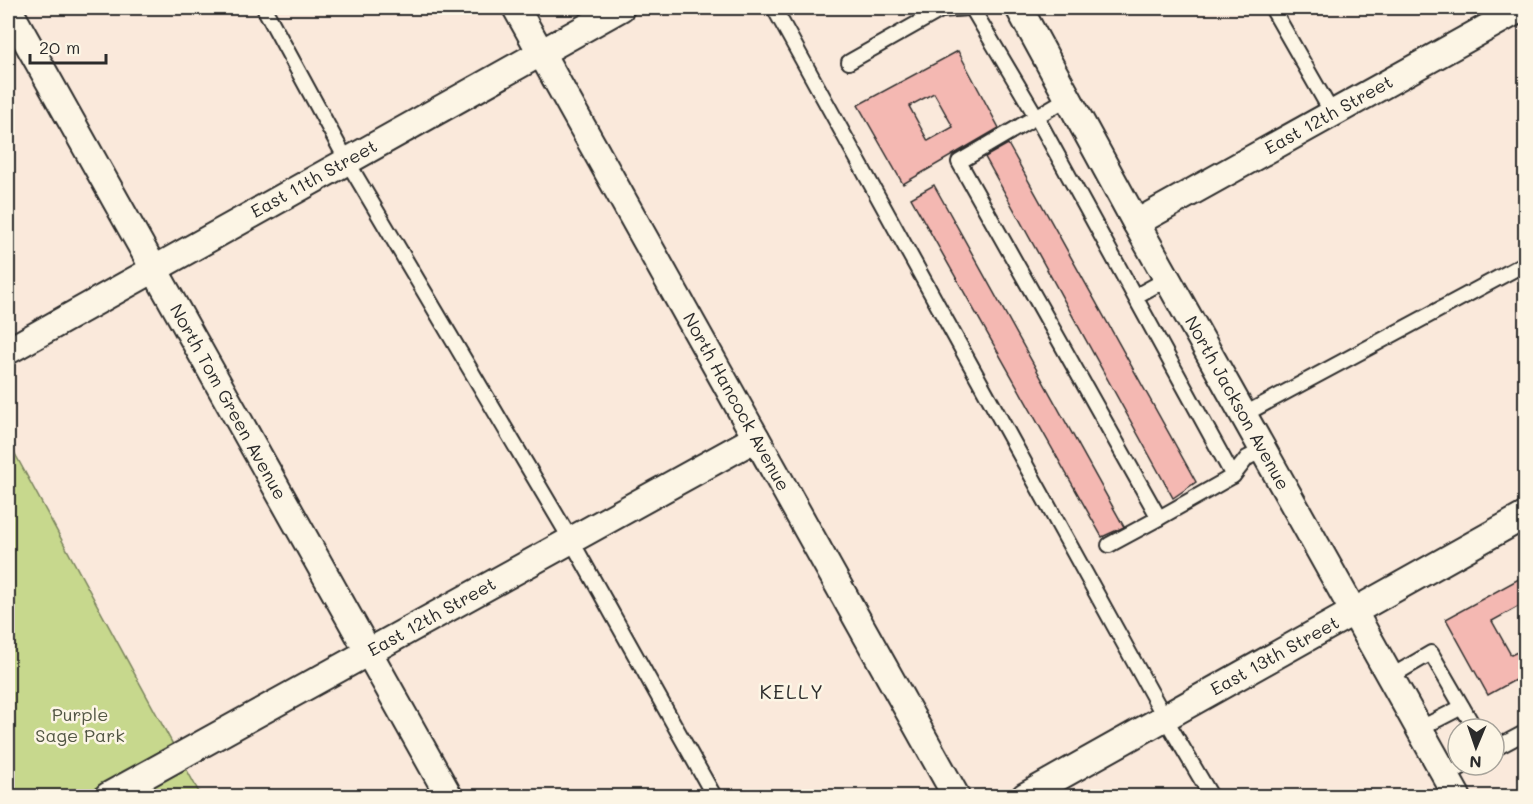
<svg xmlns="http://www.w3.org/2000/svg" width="1533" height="804" font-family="Mali,sans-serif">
	<rect width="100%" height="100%" fill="#fae9db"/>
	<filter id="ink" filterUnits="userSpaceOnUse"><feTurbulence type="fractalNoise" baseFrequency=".0167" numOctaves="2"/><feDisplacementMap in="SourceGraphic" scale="12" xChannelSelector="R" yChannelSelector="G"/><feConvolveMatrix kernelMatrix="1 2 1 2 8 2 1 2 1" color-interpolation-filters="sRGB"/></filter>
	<g filter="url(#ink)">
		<path fill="#c7d88d" stroke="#79825c" stroke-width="1.5" d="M8 441 201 796H8Z"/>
		<g fill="#f4b8b2" stroke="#2b2b2b" stroke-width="1.5" fill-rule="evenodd">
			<path d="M958 51 999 128 903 184 858 105ZM934 93 953 127 928 141 909 106Z"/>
			<path d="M1008 144 1196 482 1173 498 985 157Z"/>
			<path d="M934 185 1124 527 1102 537 911 198Z"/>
			<path d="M1526 575V608L1523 604 1492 621 1511 655 1526 648V674L1488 695 1446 619Z"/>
		</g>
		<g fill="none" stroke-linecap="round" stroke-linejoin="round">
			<g stroke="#2b2b2b" stroke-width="18">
				<g id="lane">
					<path d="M264 8 347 161 571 540 714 796"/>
					<path d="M774 8 1165 718 1211 796"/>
					<path d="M972 8 1036 116 1233 476 1159 518 959 162 1068 98"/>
					<path d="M1272 8 1332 113"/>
					<path d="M849 62 941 10 969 8"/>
					<path d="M1136 296 1167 279"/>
					<path d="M1243 415 1526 263"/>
					<path d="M1233 476 1247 458 1263 450"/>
					<path d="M1109 545 1159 518"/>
					<path d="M1390 677 1431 653 1475 729"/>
					<path d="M1419 729 1462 707"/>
					<path d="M1494 749 1526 732"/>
					<path d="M1445 776 1465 765"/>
				</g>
			</g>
			<g stroke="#2b2b2b" stroke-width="30">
				<g id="street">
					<path d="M8 8 449 796"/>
					<path d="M516 8 956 796"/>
					<path d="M1019 8 1136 223 1457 796"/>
					<path d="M1136 223 1522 8"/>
					<path d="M8 351 621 8"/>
					<path d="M108 796 756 438"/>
					<path d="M1025 796 1526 515"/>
				</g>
			</g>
			<use href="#lane" stroke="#fcf5e5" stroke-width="14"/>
			<use href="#street" stroke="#fcf5e5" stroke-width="26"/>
		</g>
	</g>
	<g text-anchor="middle" stroke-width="5" stroke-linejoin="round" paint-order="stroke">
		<g font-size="18" fill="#2b2b2b" stroke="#fcf5e5">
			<text transform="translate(1329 115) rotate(-29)" y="6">East 12th Street</text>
			<text transform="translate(314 179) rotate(-29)" y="6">East 11th Street</text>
			<text transform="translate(228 402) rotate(61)" y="6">North Tom Green Avenue</text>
			<text transform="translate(736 402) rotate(61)" y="6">North Hancock Avenue</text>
			<text transform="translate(1237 403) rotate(61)" y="6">North Jackson Avenue</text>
			<text transform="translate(432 617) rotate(-29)" y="6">East 12th Street</text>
			<text transform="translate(1275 656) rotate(-29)" y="6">East 13th Street</text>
		</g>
		<g font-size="18" fill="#525644" stroke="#fcf5e5">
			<text x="80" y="721">Purple<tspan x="80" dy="21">Sage Park</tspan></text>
		</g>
		<g font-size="20" letter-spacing="1.5" fill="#2b2b2b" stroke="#fcf5e5">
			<text x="792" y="699">KELLY</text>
		</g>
	</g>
	<rect width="1533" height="804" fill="none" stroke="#fcf5e5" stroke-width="30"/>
	<rect x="15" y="15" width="1503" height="774" fill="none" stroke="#2b2b2b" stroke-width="2" filter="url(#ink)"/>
	<g transform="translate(1476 747) rotate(182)"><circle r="28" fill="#fcf5e5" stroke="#a8a49b" stroke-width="1.5"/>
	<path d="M0-4.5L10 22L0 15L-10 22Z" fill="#2b2b2b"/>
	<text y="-9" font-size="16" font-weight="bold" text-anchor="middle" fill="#2b2b2b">N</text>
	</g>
	<path d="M30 54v9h76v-9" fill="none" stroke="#2b2b2b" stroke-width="3"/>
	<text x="39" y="54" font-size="18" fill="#2b2b2b" stroke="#fcf5e5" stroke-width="4.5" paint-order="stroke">20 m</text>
</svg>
